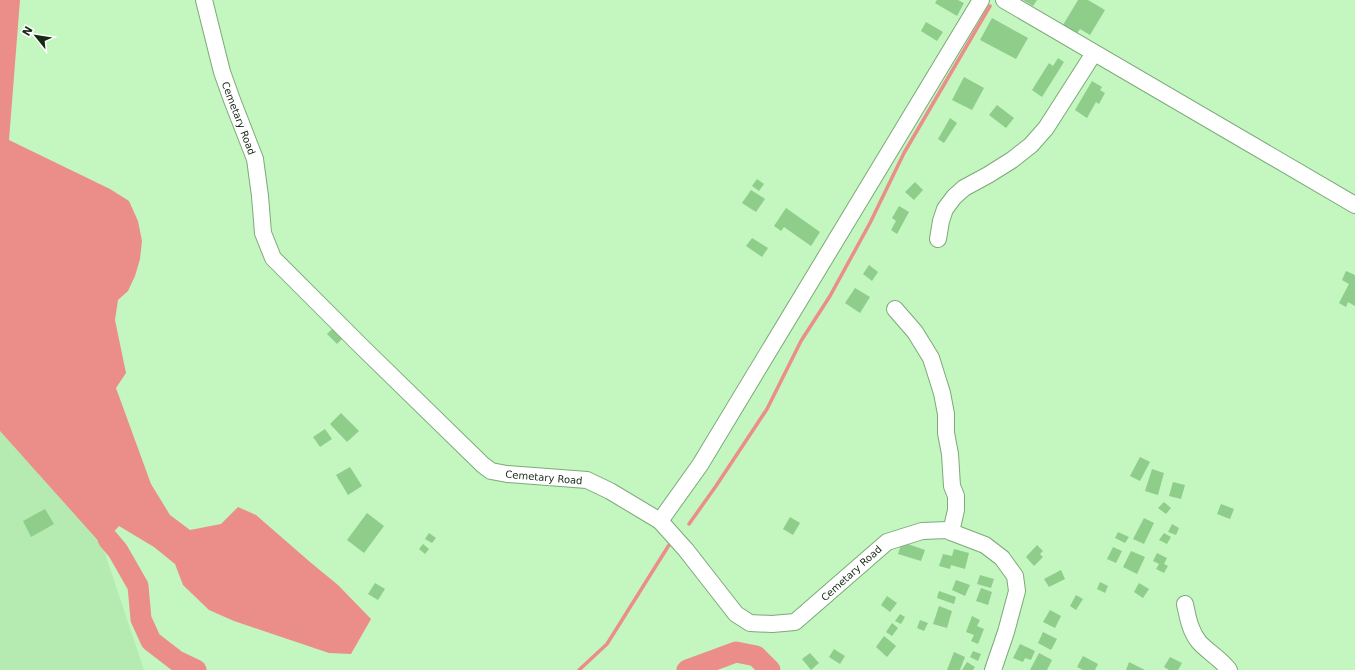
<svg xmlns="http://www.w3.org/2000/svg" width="1355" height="670" font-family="'DejaVu Sans',sans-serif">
	<rect width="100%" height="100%" fill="#c4f6c0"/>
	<path fill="#b5ebb1" d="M0 431 102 545 144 670H0Z"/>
	<path fill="#eb8e8a" d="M0 0H20L9 140 110 189 129 201 138 221 142 241 140 259 135 276 128 291 118 300 115 320 126 373 116 388 151 484 170 515 190 530 221 524 238 507 256 515 310 562 338 585 371 619 351 654 329 653 234 621 209 610 183 585 175 564 154 547 119 526 102 545 0 431Z"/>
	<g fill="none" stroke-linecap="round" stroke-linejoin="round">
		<g stroke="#eb8e8a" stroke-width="3.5">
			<path d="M689 524 716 486 767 409 801 341 830 296 870 223 904 153 990 6"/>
			<path d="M579 670 607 644 669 545"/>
		</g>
		<g stroke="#eb8e8a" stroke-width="21">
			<path d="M108 539 118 551 138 586 141 619 151 641 177 661 196 670"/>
			<path d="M687 670 736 652 756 656 770 670"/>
		</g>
	</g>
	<g fill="#8ecd8a">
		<path d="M937 0H958L964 3 957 16 935 3Z"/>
		<path d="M1023 0H1037L1033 6Z"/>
		<path d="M1078 0H1088L1105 10 1090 35 1080 29 1077 33 1063 25Z"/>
		<path d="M992 18 1028 38 1016 59 980 40Z"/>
		<path d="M926 22 943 32 937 41 921 31Z"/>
		<path d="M1058 58 1064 62 1042 97 1032 90 1049 63 1053 66Z"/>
		<path d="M964 77 984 88 972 110 952 100Z"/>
		<path d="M1092 81 1102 87 1100 90 1105 93 1099 104 1096 102 1087 118 1075 110Z"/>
		<path d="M997 105 1014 118 1006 128 989 115Z"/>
		<path d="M950 118 957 123 944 143 938 139Z"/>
		<path d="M757 179 764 184 759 191 752 186Z"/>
		<path d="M915 182 923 190 914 200 905 192Z"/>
		<path d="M751 190 765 199 756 212 742 203Z"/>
		<path d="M899 206 909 212 897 234 891 230 896 221 892 218Z"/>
		<path d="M786 208 820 232 811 246 784 227 781 231 774 226Z"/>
		<path d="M752 238 768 248 762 257 746 246Z"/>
		<path d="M869 265 878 272 872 281 863 274Z"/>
		<path d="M1346 271 1355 275V306L1348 302 1346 307 1339 303 1349 284 1342 280Z"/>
		<path d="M855 288 870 297 860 313 845 303Z"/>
		<path d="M334 327 344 337 337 344 327 334Z"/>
		<path d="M341 413 359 431 347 442 330 424Z"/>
		<path d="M325 429 332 439 320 447 313 437Z"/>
		<path d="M1140 457 1150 462 1140 481 1130 476Z"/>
		<path d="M350 467 362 486 348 495 336 475Z"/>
		<path d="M1152 469 1164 473 1158 495 1145 491Z"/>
		<path d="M1173 482 1185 485 1181 499 1169 496Z"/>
		<path d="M1164 502 1171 508 1166 514 1158 508Z"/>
		<path d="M1221 504 1234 509 1230 519 1217 514Z"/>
		<path d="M45 509 54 524 31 537 23 521Z"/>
		<path d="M367 513 384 526 364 553 347 540Z"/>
		<path d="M790 517 800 523 793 535 783 529Z"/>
		<path d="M1144 518 1154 523 1144 544 1133 539Z"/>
		<path d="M1172 524 1179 528 1176 535 1168 532Z"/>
		<path d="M1118 532 1129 537 1125 543 1115 538Z"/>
		<path d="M429 533 436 538 432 543 425 539Z"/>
		<path d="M1164 533 1171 537 1167 544 1159 540Z"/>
		<path d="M902 542 925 550 921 561 898 554Z"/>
		<path d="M423 544 429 549 425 554 419 549Z"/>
		<path d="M1037 545 1043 551 1040 554 1043 557 1034 566 1026 557Z"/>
		<path d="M1113 547 1122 551 1116 563 1107 559Z"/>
		<path d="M954 549 969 553 965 569 951 565 950 569 939 566 943 554 952 556Z"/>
		<path d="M1131 551 1145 557 1137 574 1123 567Z"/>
		<path d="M1157 553 1167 558 1164 564 1168 566 1164 573 1156 569 1159 564 1153 561Z"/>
		<path d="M1061 570 1065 579 1049 587 1044 579Z"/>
		<path d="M980 575 994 579 991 588 977 584Z"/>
		<path d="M956 580 970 585 965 596 952 590Z"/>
		<path d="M1100 582 1108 586 1105 593 1097 589Z"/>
		<path d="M375 583 385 589 378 600 368 594Z"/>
		<path d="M1139 583 1149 589 1143 598 1134 592Z"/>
		<path d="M981 588 992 592 988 605 976 601Z"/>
		<path d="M939 591 956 597 954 604 937 598Z"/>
		<path d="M1076 595 1083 599 1076 610 1070 606Z"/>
		<path d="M887 596 897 603 890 612 881 605Z"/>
		<path d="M939 606 952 611 947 628 933 624Z"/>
		<path d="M1050 610 1061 616 1055 628 1043 622Z"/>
		<path d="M900 614 905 617 901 624 895 621Z"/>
		<path d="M972 616 980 620 977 626 984 629 978 644 971 641 974 635 966 632Z"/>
		<path d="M920 620 928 623 924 631 917 628Z"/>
		<path d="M892 623 898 628 892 636 886 632Z"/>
		<path d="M1043 632 1057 639 1051 650 1038 643Z"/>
		<path d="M884 636 896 646 887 657 876 647Z"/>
		<path d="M1020 644 1035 651 1031 660 1025 658 1023 662 1013 658Z"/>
		<path d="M834 649 845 656 840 664 829 657Z"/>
		<path d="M973 651 981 654 978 661 970 657Z"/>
		<path d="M954 652 965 657 960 670H947Z"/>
		<path d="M810 653 819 663 811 670 802 659Z"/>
		<path d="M1039 653 1052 660 1047 670H1030Z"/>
		<path d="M1083 656 1098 664 1095 670H1083L1077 667Z"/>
		<path d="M1170 657 1182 663 1178 670H1169L1164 667Z"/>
		<path d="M967 662 975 667 973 670H962Z"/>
		<path d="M1129 662 1145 670H1126Z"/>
	</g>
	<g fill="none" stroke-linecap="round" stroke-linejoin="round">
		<g stroke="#7caa78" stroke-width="18">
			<g id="minor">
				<path d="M204 0 222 72 232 100 255 159 260 196 263 233 273 258 360 345 483 465 491 471 507 474 587 480 610 491 660 521 686 550 736 614 750 623 772 624 795 622 887 542 922 531 948 530 951 532 985 545 1002 558 1015 576 1017 591 1006 632 993 670"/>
				<path d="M1004 0 1355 205"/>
				<path d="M938 239 941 221 945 209 954 197 964 188 988 175 1012 160 1031 145 1046 128 1094 53"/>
				<path d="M895 309 915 332 931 358 942 393 946 414V433L950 454 952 486 956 496V510L951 532"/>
				<path d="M660 521 700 465 981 0"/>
				<path d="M1185 604C1188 618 1190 631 1199 642 1208 652 1221 659 1229 670"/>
			</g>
		</g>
		<use href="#minor" stroke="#fff" stroke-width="16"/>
	</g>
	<g text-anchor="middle" stroke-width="3" stroke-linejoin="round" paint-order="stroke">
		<g font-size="10" fill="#162915" stroke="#fff">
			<text transform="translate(239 118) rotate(69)" y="4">Cemetary Road</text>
			<text transform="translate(544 477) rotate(5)" y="4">Cemetary Road</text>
			<text transform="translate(851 573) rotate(-42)" y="4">Cemetary Road</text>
		</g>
	</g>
	<g transform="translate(36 36) rotate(300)" stroke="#ffffff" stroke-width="3" paint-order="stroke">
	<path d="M0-3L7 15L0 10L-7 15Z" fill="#162915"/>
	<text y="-6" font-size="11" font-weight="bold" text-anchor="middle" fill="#162915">N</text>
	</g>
</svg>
